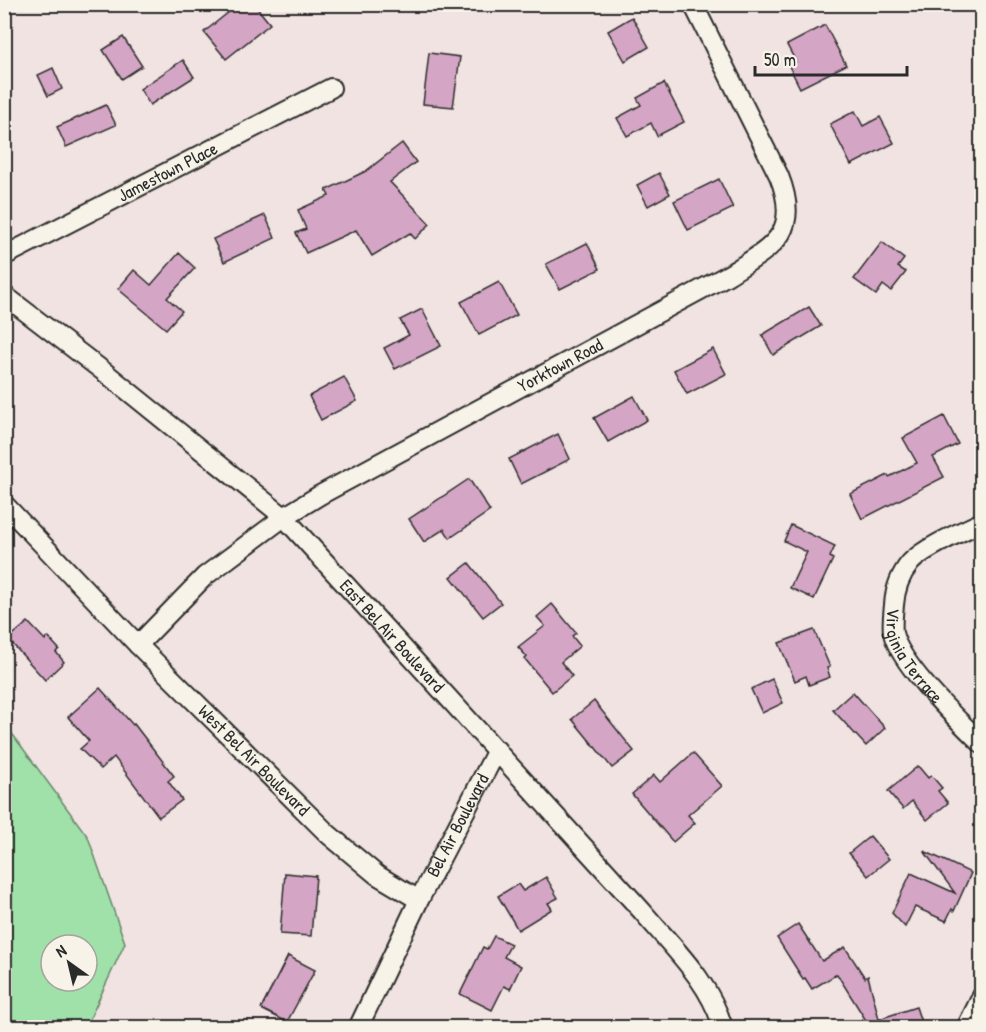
<svg xmlns="http://www.w3.org/2000/svg" width="986" height="1032" font-family="'Patrick Hand',sans-serif">
	<rect width="100%" height="100%" fill="#f0e3e1"/>
	<filter id="ink" filterUnits="userSpaceOnUse"><feTurbulence type="fractalNoise" baseFrequency=".0167" numOctaves="2"/><feDisplacementMap in="SourceGraphic" scale="12" xChannelSelector="R" yChannelSelector="G"/><feConvolveMatrix kernelMatrix="1 2 1 2 8 2 1 2 1" color-interpolation-filters="sRGB"/></filter>
	<g filter="url(#ink)">
		<path fill="#a0e0a9" stroke="#66866a" stroke-width="1.5" fill-rule="evenodd" d="M5 724 88 837 125 943 86 1027H5ZM51 945H87V981H51Z"/>
		<g fill="#d5a5c5" stroke="#2b2b2b" stroke-width="1.5">
			<path d="M239 4H254L270 24 226 59 204 32Z"/>
			<path d="M632 17 649 47 625 61 608 31Z"/>
			<path d="M825 25 846 65 800 88 789 66 796 62 787 45Z"/>
			<path d="M123 37 142 66 122 79 103 50Z"/>
			<path d="M429 53 460 57 453 107 423 104Z"/>
			<path d="M183 60 194 77 150 105 140 89Z"/>
			<path d="M53 68 62 89 48 96 38 75Z"/>
			<path d="M664 83 684 122 657 136 651 123 627 136 617 118 641 105 637 98Z"/>
			<path d="M106 105 116 125 66 147 57 127Z"/>
			<path d="M855 111 863 126 880 117 894 143 851 165 830 124Z"/>
			<path d="M402 143 416 162 390 182 430 224 415 239 410 233 372 256 356 230 306 253 296 233 306 229 298 210 329 196 326 190 366 171Z"/>
			<path d="M659 173 670 194 648 206 637 185Z"/>
			<path d="M719 179 733 208 688 230 674 201Z"/>
			<path d="M265 215 275 238 224 262 213 239Z"/>
			<path d="M882 242 904 259 898 267 906 272 891 291 883 285 876 295 854 279Z"/>
			<path d="M587 243 600 269 560 289 546 264Z"/>
			<path d="M179 253 195 268 167 298 182 311 166 329 118 289 134 270 151 285Z"/>
			<path d="M499 282 517 315 479 335 461 302Z"/>
			<path d="M809 307 821 326 773 355 762 335Z"/>
			<path d="M422 309 441 346 395 369 384 348 409 335 400 320Z"/>
			<path d="M713 349 726 374 687 394 674 370Z"/>
			<path d="M344 377 357 401 321 420 309 396Z"/>
			<path d="M634 396 647 420 608 442 594 418Z"/>
			<path d="M944 416 958 444 933 457 944 477 862 519 850 494 888 475 889 477 917 463 903 438Z"/>
			<path d="M558 434 570 459 521 484 509 459Z"/>
			<path d="M469 479 490 511 450 538 444 529 424 542 409 519Z"/>
			<path d="M791 525 835 546 830 557 833 559 814 599 790 588 807 552 784 541Z"/>
			<path d="M469 563 501 603 483 617 451 577Z"/>
			<path d="M552 604 576 633 572 636 580 646 561 662 572 676 552 692 525 659 527 657 518 647 545 626 537 617Z"/>
			<path d="M28 622 45 640 48 637 59 649 56 652 64 662 45 680 8 639Z"/>
			<path d="M814 630 830 667 827 668 830 677 809 685 806 676 795 681 779 643Z"/>
			<path d="M772 679 783 703 762 713 751 689Z"/>
			<path d="M100 688 133 725 134 724 174 776 168 781 182 800 159 817 114 757 101 769 80 749 89 741 68 717Z"/>
			<path d="M853 692 885 728 866 746 833 710Z"/>
			<path d="M594 701 634 751 612 768 572 719Z"/>
			<path d="M693 753 722 786 688 815 695 823 673 842 632 794 654 775 660 782Z"/>
			<path d="M918 766 928 778 931 775 942 788 938 791 948 803 927 820 912 801 903 809 888 791Z"/>
			<path d="M870 836 889 859 868 876 849 853Z"/>
			<path d="M924 851 971 873 954 911 952 909 946 921 915 907 905 927 892 913 911 873 955 893Z"/>
			<path d="M285 873 316 876 311 936 280 934Z"/>
			<path d="M546 877 558 898 548 903 552 909 518 930 498 896 518 884 523 891Z"/>
			<path d="M798 924 822 961 845 947 865 978 868 976 879 1019 916 1007 923 1028H863V1024L867 1022 837 974 812 989 805 978 803 979 777 938Z"/>
			<path d="M494 936 511 944 504 957 521 966 510 989 504 986 492 1010 460 994 483 947 487 949Z"/>
			<path d="M288 956 315 970 287 1022 261 1009Z"/>
		</g>
		<g fill="none" stroke-linecap="round" stroke-linejoin="round">
			<g stroke="#2b2b2b" stroke-width="22">
				<g id="minor">
					<path id="s1" d="M4 256 331 88"/>
					<path id="s2" d="M4 295 107 374 284 517 642 911C672 947 710 981 723 1028"/>
					<path id="s3" d="M4 504 138 645 328 834 377 875 419 900"/>
					<path id="s4" d="M982 522C963 531 923 548 910 563 900 575 895 590 894 605 893 614 892 624 893 633 900 665 958 720 982 744"/>
					<path id="s5" d="M138 645 205 576 284 517 320 495 728 275C772 247 802 234 779 176L693 4"/>
					<path id="s6" d="M358 1028 419 900 497 750"/>
					<path d="M966 1028 982 996"/>
				</g>
			</g>
			<use href="#minor" stroke="#f7f3e8" stroke-width="18"/>
		</g>
	</g>
	<g text-anchor="middle" stroke-width="5" stroke-linejoin="round" paint-order="stroke">
		<g font-size="18" fill="#2b2b2b" stroke="#f7f3e8">
			<text dy="6" stroke="none"><textPath href="#s1" startOffset="184">Jamestown Place</textPath></text>
			<text dy="6" stroke="none"><textPath href="#s5" startOffset="510">Yorktown Road</textPath></text>
			<text dy="6" stroke="none"><textPath href="#s2" startOffset="518">East Bel Air Boulevard</textPath></text>
			<text dy="6" stroke="none"><textPath href="#s4" startOffset="186">Virginia Terrace</textPath></text>
			<text dy="6" stroke="none"><textPath href="#s3" startOffset="358">West Bel Air Boulevard</textPath></text>
			<text dy="6" stroke="none"><textPath href="#s6" startOffset="226">Bel Air Boulevard</textPath></text>
		</g>
	</g>
	<rect width="986" height="1032" fill="none" stroke="#f7f3e8" stroke-width="24"/>
	<rect x="12" y="12" width="962" height="1008" fill="none" stroke="#2b2b2b" stroke-width="2" filter="url(#ink)"/>
	<g transform="translate(69 963) rotate(326)"><circle r="28" fill="#f7f3e8" stroke="#a5a39c" stroke-width="1.5"/>
	<path d="M0-4.5L10 22L0 15L-10 22Z" fill="#2b2b2b"/>
	<text y="-9" font-size="16" font-weight="bold" text-anchor="middle" fill="#2b2b2b">N</text>
	</g>
	<path d="M755 66v9h152v-9" fill="none" stroke="#2b2b2b" stroke-width="3"/>
	<text x="764" y="66" font-size="18" fill="#2b2b2b" stroke="#f7f3e8" stroke-width="4.5" paint-order="stroke">50 m</text>
</svg>
